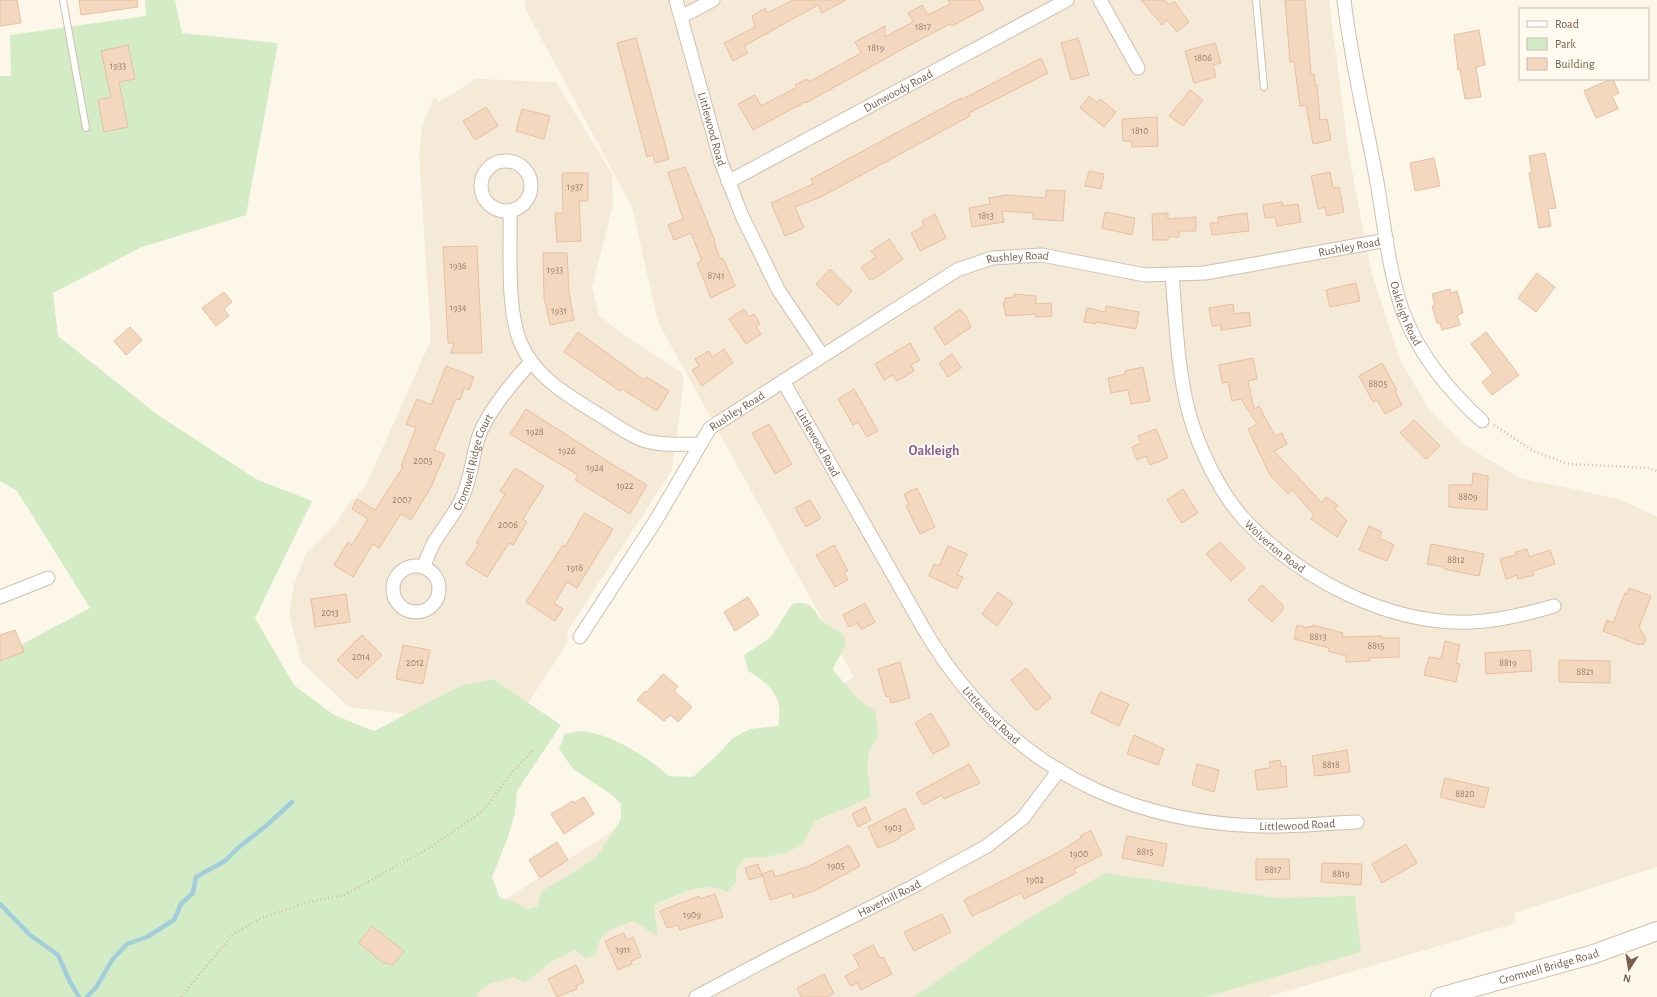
<svg xmlns="http://www.w3.org/2000/svg" width="1657" height="997" font-family="'Alegreya Sans',sans-serif">
	<rect width="100%" height="100%" fill="#fdf7e9"/>
	<g fill="#f5e9d7">
		<path d="M525 0H1329L1348 149 1370 267 1400 360 1429 409 1462 443 1519 478 1619 499 1657 517V867L1514 913 1516 923 1267 997H400L470 922 854 677 658 322 632 207 525 8Z"/>
		<path d="M476 79 556 82 612 174 613 206 592 286 599 315 621 333 681 372 684 379 672 470 568 630 567 644 528 703 493 679 460 686 407 714 349 707 301 662 289 614 294 585 306 553 336 523 348 505 365 487 431 340 419 154 422 129 434 96 439 102Z"/>
	</g>
	<g fill="#d3ecc6">
		<path d="M145 0H175L182 33 278 43 246 215 142 247 53 293 58 336 158 415 256 479 312 501 255 618 294 685 334 715 374 731 460 686 493 679 561 725 517 791 515 813 508 837 492 877 500 898 515 902 526 909 538 906 541 892 596 858 621 819V804L612 795 573 769 559 749 565 733C571 733 578 731 584 731 612 735 648 757 669 776L693 777 716 756 733 738 750 729 778 726C779 720 780 713 779 707 777 690 761 678 748 671L744 655 771 637 792 604C798 603 804 602 810 606 816 609 818 618 823 622 831 629 845 630 845 642 845 653 836 658 833 670L859 700 875 711 878 735 869 751 867 769 871 797 815 821 802 845 785 853 764 857 745 858 735 871 737 881 727 892C704 879 677 896 655 904 652 916 658 924 657 936L633 921C611 930 599 929 596 955L585 958 575 950 552 961 525 983 513 977 489 984 476 994 477 997H0V656L90 608 17 491 0 481V76H11L10 35 146 16Z"/>
		<path d="M1105 873 1278 898 1355 896 1361 952 1205 997H914L1011 929Z"/>
	</g>
	<g fill="none" stroke-linecap="round" stroke-linejoin="round">
		<g stroke="#a2cdda" stroke-width="4.5">
			<path d="M0 904 30 935 58 955 70 982 79 997"/>
			<path d="M87 997 97 986 112 960 127 944 147 937 174 920 181 904 193 893 196 877 225 861 238 848 267 825 292 802"/>
		</g>
	</g>
	<g fill="#f3d8bf" stroke="#e7bf9f">
		<path d="M0 0H17L21 23 0 26Z"/>
		<path d="M79 0H137L138 7 81 15Z"/>
		<path d="M793 0H846L822 13 818 5 744 46 748 53 733 61 724 43 755 27 752 16 765 8 767 13Z"/>
		<path d="M948 0H979L984 9 952 26 950 24 910 45 806 103 805 102 753 130 738 104 755 95 761 106 797 87 795 85 807 79 809 82 861 53 855 42 885 26V37L911 23 913 21 908 13 922 5 928 15 950 4Z"/>
		<path d="M1141 0H1165L1169 5 1174 1 1189 22 1177 32 1167 20 1162 25Z"/>
		<path d="M1285 0H1305L1311 74H1314L1315 85H1317L1320 120 1327 119 1331 140 1313 144 1306 105 1300 106 1294 62H1290Z"/>
		<path d="M1479 30 1485 65 1476 67 1481 97 1465 99 1460 70H1458L1454 35Z"/>
		<path d="M636 38 669 159 655 163 653 155 647 157 617 43Z"/>
		<path d="M1078 38 1089 75 1071 80 1061 43Z"/>
		<path d="M1215 43 1221 63 1213 65 1216 77 1194 83 1185 51Z"/>
		<path d="M128 45 135 79 119 82 128 127 104 132 98 100 111 97 101 51Z"/>
		<path d="M1041 58 1048 73 969 113 970 116 821 197 795 207 804 228 785 236 771 203 813 184 811 179 961 98V100Z"/>
		<path d="M1611 79H1613L1619 93 1612 96 1618 109 1596 118 1584 91Z"/>
		<path d="M1190 90 1203 100 1183 126 1169 116Z"/>
		<path d="M1089 96 1097 103 1100 99 1116 112 1104 127 1080 108Z"/>
		<path d="M486 107 498 126 475 140 463 121Z"/>
		<path d="M522 109 550 116 544 139 516 131Z"/>
		<path d="M1157 117 1158 146 1132 147 1131 141H1123L1122 119Z"/>
		<path d="M1545 153 1556 208 1548 209 1551 226 1539 228 1529 173H1532L1529 156Z"/>
		<path d="M1434 158 1440 186 1415 191 1410 163Z"/>
		<path d="M685 167 715 241 714 242 720 258 724 260 735 286 711 298 697 263 702 261 691 233 674 240 668 225 683 219 668 172Z"/>
		<path d="M1089 171 1104 174 1101 189 1085 186Z"/>
		<path d="M1330 172 1333 188 1339 187 1344 212 1327 216 1325 207 1318 209 1311 176Z"/>
		<path d="M562 173H588V201H579L581 241 557 242 555 213H563Z"/>
		<path d="M1046 190 1065 191 1063 221 1033 219V213L1002 211 1004 222 972 227 969 208 990 204 989 198 1006 195 1046 198Z"/>
		<path d="M1282 202 1283 206 1298 204 1301 222 1277 226 1275 217 1265 218 1263 205Z"/>
		<path d="M1105 212 1135 218 1132 235 1102 228Z"/>
		<path d="M1168 213V219L1196 217V231H1179V237H1168V240H1153L1152 214Z"/>
		<path d="M1247 213 1249 231 1212 235 1210 223H1218V217Z"/>
		<path d="M935 214 946 238 920 251 911 233 924 226 922 221Z"/>
		<path d="M889 239 903 259 874 279H869L861 267 876 257 871 251Z"/>
		<path d="M477 246 482 353H451L454 343H448L443 247Z"/>
		<path d="M543 253H567L569 292 574 320 550 325 544 297Z"/>
		<path d="M830 269 852 291 838 306 816 284Z"/>
		<path d="M1537 273 1555 287 1536 312 1518 298Z"/>
		<path d="M1356 283 1360 301 1330 307 1326 290Z"/>
		<path d="M1450 289 1451 293 1457 291 1463 313 1457 315 1460 325 1442 330 1440 323H1437L1432 306 1435 305 1432 294Z"/>
		<path d="M224 292 232 302 224 309 229 316 216 326 202 308Z"/>
		<path d="M1014 294 1036 296V304L1051 303 1052 316 1036 317V314L1006 316 1003 302H1005V298L1014 297Z"/>
		<path d="M1233 304 1234 314 1249 312 1251 326 1221 330V325L1212 326 1209 308Z"/>
		<path d="M1106 306 1139 312 1136 329 1096 322V324L1084 322 1087 308 1105 312Z"/>
		<path d="M744 309 749 317 754 314 760 324 756 327 761 334 746 344 729 319Z"/>
		<path d="M960 309 967 317 971 327 945 345 934 328Z"/>
		<path d="M130 327 142 340 126 355 114 341Z"/>
		<path d="M578 332 644 380 646 377 669 391 657 411 622 389 620 391 564 352Z"/>
		<path d="M1486 332 1519 375 1492 395 1482 382 1493 373 1471 344Z"/>
		<path d="M910 343 920 360 911 365 914 371 897 381 893 375 884 380 875 364Z"/>
		<path d="M724 349 733 363 702 386 692 370 699 366 695 359 709 351 712 357Z"/>
		<path d="M952 354 961 368 948 377 939 363Z"/>
		<path d="M1253 358 1257 379 1248 381 1254 409 1259 406 1275 436 1282 433 1287 444 1274 451 1322 503 1326 497 1338 505 1335 509 1347 521 1337 537 1311 519 1314 515 1292 490 1288 494 1270 475 1248 429 1257 424 1241 399 1232 401 1228 382 1222 383 1219 365Z"/>
		<path d="M1382 363 1397 390 1395 391 1402 405 1385 414 1377 400 1373 402 1359 376Z"/>
		<path d="M446 366 474 377 469 390 464 388 460 400 456 399 434 450 445 454 431 487 411 520 401 514 379 548 373 544 353 577 334 565 348 542 352 545 368 519 352 509 357 499 375 510 403 467 401 466 416 428 406 424 417 399 431 405Z"/>
		<path d="M1143 367 1150 401 1131 404 1128 390 1111 393 1108 378 1126 374 1125 371Z"/>
		<path d="M854 389 878 431 867 437 858 422 853 425 838 399Z"/>
		<path d="M526 409 615 466 647 485 630 514 575 480 578 475 510 434Z"/>
		<path d="M1414 420 1440 446 1426 459 1400 433Z"/>
		<path d="M769 424 792 464 775 474 752 433Z"/>
		<path d="M1156 429 1168 458 1150 465 1146 456 1137 460 1132 447 1141 443 1138 436Z"/>
		<path d="M515 468 544 486 523 519 527 522 513 545 509 543 487 577 466 564 479 544 476 543 505 494 500 491Z"/>
		<path d="M1473 473 1488 476 1487 510 1449 507V485H1472Z"/>
		<path d="M917 488 935 527 920 534 906 506 909 505 904 494Z"/>
		<path d="M1183 489 1198 513 1182 523 1167 500Z"/>
		<path d="M810 500 821 518 806 527 795 508Z"/>
		<path d="M584 513 613 529 577 588 567 582 554 603 563 609 555 621 526 602 563 545 565 547Z"/>
		<path d="M1369 526 1382 532 1379 538 1394 545 1387 561 1359 550Z"/>
		<path d="M1220 542 1245 568 1231 581 1206 554Z"/>
		<path d="M1431 544 1484 554 1479 576 1444 569V567L1427 564Z"/>
		<path d="M834 545 848 571 844 573 848 580 835 587 816 555Z"/>
		<path d="M948 546 967 554 957 575 963 577 957 589 929 576 934 564 939 566Z"/>
		<path d="M1527 549 1529 557 1550 550 1555 564 1533 571 1534 575 1518 579 1517 575 1506 579 1500 559 1516 555 1515 552Z"/>
		<path d="M1262 585 1283 605V610L1272 622 1248 600Z"/>
		<path d="M1629 588 1651 596 1639 627 1646 638 1644 644 1639 645 1603 631 1607 620 1613 623 1625 593 1627 594Z"/>
		<path d="M998 592 1013 603 997 626 982 614Z"/>
		<path d="M346 594 350 622 315 627 311 599Z"/>
		<path d="M748 597 759 615 735 631 724 612Z"/>
		<path d="M865 603 875 622 863 629H861L857 623 849 627 843 615Z"/>
		<path d="M1297 625 1308 628V626L1313 627V625L1343 633 1342 637 1382 636V638H1399V657L1370 658V661L1346 662V656L1328 651 1329 648 1294 639Z"/>
		<path d="M15 630 24 652 0 661V635Z"/>
		<path d="M362 635 382 655 357 679 337 660Z"/>
		<path d="M1445 641 1460 645 1456 663 1460 664 1456 682 1424 675 1429 657 1441 659Z"/>
		<path d="M403 645 430 650 423 684 396 679Z"/>
		<path d="M1530 650 1532 671 1486 674 1485 653Z"/>
		<path d="M1559 660 1610 661V683L1559 682Z"/>
		<path d="M900 662 910 698 891 703 889 696 886 697 878 669Z"/>
		<path d="M1026 668 1051 698 1036 711 1011 680Z"/>
		<path d="M663 674 678 686 674 691 692 707 678 722 670 715 664 721 637 700 645 691 647 692Z"/>
		<path d="M1100 692 1129 704 1119 726 1091 713Z"/>
		<path d="M931 713 950 745 933 754 915 723Z"/>
		<path d="M1134 735 1164 749 1158 765 1127 754Z"/>
		<path d="M1347 750 1350 772 1315 776 1312 756Z"/>
		<path d="M1280 760 1281 767 1286 766 1287 787 1257 790 1255 770 1270 768 1269 762Z"/>
		<path d="M969 764 980 783 944 799 942 795 923 805 916 793Z"/>
		<path d="M1197 764 1219 770 1214 792 1192 785Z"/>
		<path d="M1445 778 1489 788 1484 808 1440 797Z"/>
		<path d="M584 797 594 814 564 834 551 814 573 801 574 803Z"/>
		<path d="M865 807 871 820 858 827 852 814Z"/>
		<path d="M905 808 915 829 899 837V839L878 848 868 827Z"/>
		<path d="M1091 830 1102 855 1074 869 1076 873 1024 899 1021 893 972 916 964 900 1057 853 1081 838 1080 836Z"/>
		<path d="M1127 836 1167 844 1163 866 1122 858Z"/>
		<path d="M557 842 568 860 540 878 529 860Z"/>
		<path d="M1406 844 1417 863 1382 883 1372 864Z"/>
		<path d="M849 845 860 866 814 891 793 898 792 893 770 900 762 874 773 870 775 877 809 866Z"/>
		<path d="M1256 859H1289L1290 879 1256 880Z"/>
		<path d="M1322 863 1362 864 1361 885 1321 882Z"/>
		<path d="M758 864 762 876 749 880 745 868Z"/>
		<path d="M715 894 723 917 680 930 678 925 667 928 660 911 699 896 700 899Z"/>
		<path d="M942 914 951 932 914 951 904 932Z"/>
		<path d="M372 926 404 951 393 965 382 962 359 943Z"/>
		<path d="M624 933 627 940 633 937 641 957 631 961 632 964 618 970 605 941Z"/>
		<path d="M873 945 880 958 883 957 892 974 861 990 857 983 851 986 845 976 860 968 853 955Z"/>
		<path d="M576 965 584 982 576 986 577 989 557 997 548 979Z"/>
		<path d="M824 974 834 994 827 997H801L797 988Z"/>
	</g>
	<g fill="none" stroke-linecap="round" stroke-linejoin="round">
		<g stroke="#d0bfad" stroke-width="8">
			<g id="lane">
				<path d="M63 0 86 128"/>
				<path d="M1256 0 1264 87"/>
			</g>
		</g>
		<g stroke="#d0bfad" stroke-width="15">
			<g id="street">
				<path id="s1" d="M676 0 721 162 742 216 779 291 822 355"/>
				<path d="M1100 0 1138 68"/>
				<path id="s2" d="M1344 0C1351 61 1366 122 1377 182 1384 223 1389 273 1403 312 1419 355 1449 391 1482 421"/>
				<path d="M681 17 713 0"/>
				<circle cx="506" cy="186" r="25"/>
				<path id="s3" d="M728 182 1067 0"/>
				<path d="M510 211C511 249 506 309 521 344 537 380 574 399 606 419 618 427 632 437 646 441 664 446 682 444 700 444"/>
				<path id="s4" d="M1172 275C1176 321 1177 368 1189 413 1198 447 1220 493 1244 519 1299 579 1389 625 1471 622 1499 621 1527 614 1554 606"/>
				<path id="s5" d="M783 381 925 631C937 651 950 670 965 688 1040 780 1143 823 1260 826 1292 827 1325 823 1357 822"/>
				<circle cx="416" cy="589" r="23"/>
				<path id="s6" d="M424 566C427 558 430 549 435 541 444 526 455 514 462 498 471 479 472 459 478 439 485 415 514 380 531 362"/>
				<path d="M0 597 48 578"/>
				<path id="s7" d="M580 637 656 520 710 428 957 270 992 258 1042 255 1145 275 1205 273 1387 240"/>
				<path id="s8" d="M696 997 783 951 912 887 987 846 1023 818 1059 770"/>
			</g>
		</g>
		<g stroke="#d3c0ab" stroke-width="20">
			<g id="secondary">
				<path id="s9" d="M1440 997 1594 954 1657 931"/>
			</g>
		</g>
		<g stroke="#d9bba2" stroke-width="2.5" stroke-dasharray="1 3" stroke-linecap="butt">
			<path d="M1494 425 1533 451 1569 464 1648 468 1657 471"/>
			<path d="M181 997 233 934 259 919 308 902 344 895 431 847 484 810 513 771 533 750"/>
		</g>
		<use href="#lane" stroke="#fff" stroke-width="6"/>
		<use href="#street" stroke="#fff" stroke-width="13"/>
		<use href="#secondary" stroke="#fff" stroke-width="18"/>
	</g>
	<g text-anchor="middle" stroke-width="3.5" stroke-linejoin="round" paint-order="stroke">
		<g font-size="10" fill="#987c68">
			<text x="923" y="30">1817</text>
			<text x="876" y="51">1819</text>
			<text x="1203" y="61">1806</text>
			<text x="118" y="69">1933</text>
			<text x="1140" y="134">1810</text>
			<text x="575" y="190">1937</text>
			<text x="986" y="219">1813</text>
			<text x="458" y="269">1936</text>
			<text x="555" y="273">1933</text>
			<text x="716" y="279">8741</text>
			<text x="458" y="311">1934</text>
			<text x="559" y="314">1931</text>
			<text x="1378" y="387">8805</text>
			<text x="535" y="435">1928</text>
			<text x="567" y="454">1926</text>
			<text x="423" y="464">2005</text>
			<text x="595" y="471">1924</text>
			<text x="625" y="489">1922</text>
			<text x="1468" y="500">8809</text>
			<text x="402" y="503">2007</text>
			<text x="508" y="528">2006</text>
			<text x="1456" y="563">8812</text>
			<text x="575" y="571">1918</text>
			<text x="330" y="616">2013</text>
			<text x="1318" y="640">8813</text>
			<text x="1376" y="649">8815</text>
			<text x="361" y="660">2014</text>
			<text x="415" y="666">2012</text>
			<text x="1508" y="666">8819</text>
			<text x="1585" y="675">8821</text>
			<text x="1331" y="768">8818</text>
			<text x="1465" y="797">8820</text>
			<text x="893" y="831">1903</text>
			<text x="1145" y="855">8815</text>
			<text x="1079" y="857">1900</text>
			<text x="836" y="869">1905</text>
			<text x="1273" y="873">8817</text>
			<text x="1341" y="877">8819</text>
			<text x="1035" y="883">1902</text>
			<text x="692" y="918">1909</text>
			<text x="623" y="953">1911</text>
		</g>
		<g font-size="12" fill="#795e4b" stroke="#fffaf0">
			<text dy="4" stroke="none"><textPath href="#s3" startOffset="193">Dunwoody Road</textPath></text>
			<text dy="4" stroke="none"><textPath href="#s1" startOffset="134">Littlewood Road</textPath></text>
			<text dy="4" stroke="none"><textPath href="#s7" startOffset="938">Rushley Road</textPath></text>
			<text dy="4" stroke="none"><textPath href="#s7" startOffset="602">Rushley Road</textPath></text>
			<text dy="4" stroke="none"><textPath href="#s2" startOffset="320">Oakleigh Road</textPath></text>
			<text dy="4" stroke="none"><textPath href="#s7" startOffset="278">Rushley Road</textPath></text>
			<text dy="4" stroke="none"><textPath href="#s5" startOffset="71">Littlewood Road</textPath></text>
			<text dy="4" stroke="none"><textPath href="#s6" startOffset="116">Cromwell Ridge Court</textPath></text>
			<text dy="4" stroke="none"><textPath href="#s4" startOffset="301">Wolverton Road</textPath></text>
			<text dy="4" stroke="none"><textPath href="#s5" startOffset="395">Littlewood Road</textPath></text>
			<text dy="4" stroke="none"><textPath href="#s5" startOffset="731">Littlewood Road</textPath></text>
			<text dy="4" stroke="none"><textPath href="#s8" startOffset="217">Haverhill Road</textPath></text>
			<text dy="4" stroke="none"><textPath href="#s9" startOffset="113">Cromwell Bridge Road</textPath></text>
		</g>
		<g font-size="14" font-weight="bold" fill="#886395" stroke="#fffaf0">
			<text x="934" y="455">Oakleigh</text>
		</g>
	</g>
	<rect x="1519" y="8" width="130" height="72" fill="#fffaf0" stroke="#c9bcae"/>
	<rect x="1527" y="21" width="20" height="6" fill="#ffffff" stroke="#c9bcae"/>
	<text x="1555" y="28" font-size="12" fill="#795e4b">Road</text>
	<rect x="1527" y="38" width="20" height="12" fill="#d3ecc6" stroke="#c9bcae"/>
	<text x="1555" y="48" font-size="12" fill="#795e4b">Park</text>
	<rect x="1527" y="58" width="20" height="12" fill="#f3d8bf" stroke="#c9bcae"/>
	<text x="1555" y="68" font-size="12" fill="#795e4b">Building</text>
	<g transform="translate(1629 969) rotate(192)" stroke="#fffaf0" stroke-width="3" paint-order="stroke">
	<path d="M0-3L7 15L0 10L-7 15Z" fill="#795e4b"/>
	<text y="-6" font-size="11" font-weight="bold" text-anchor="middle" fill="#795e4b">N</text>
	</g>
</svg>
